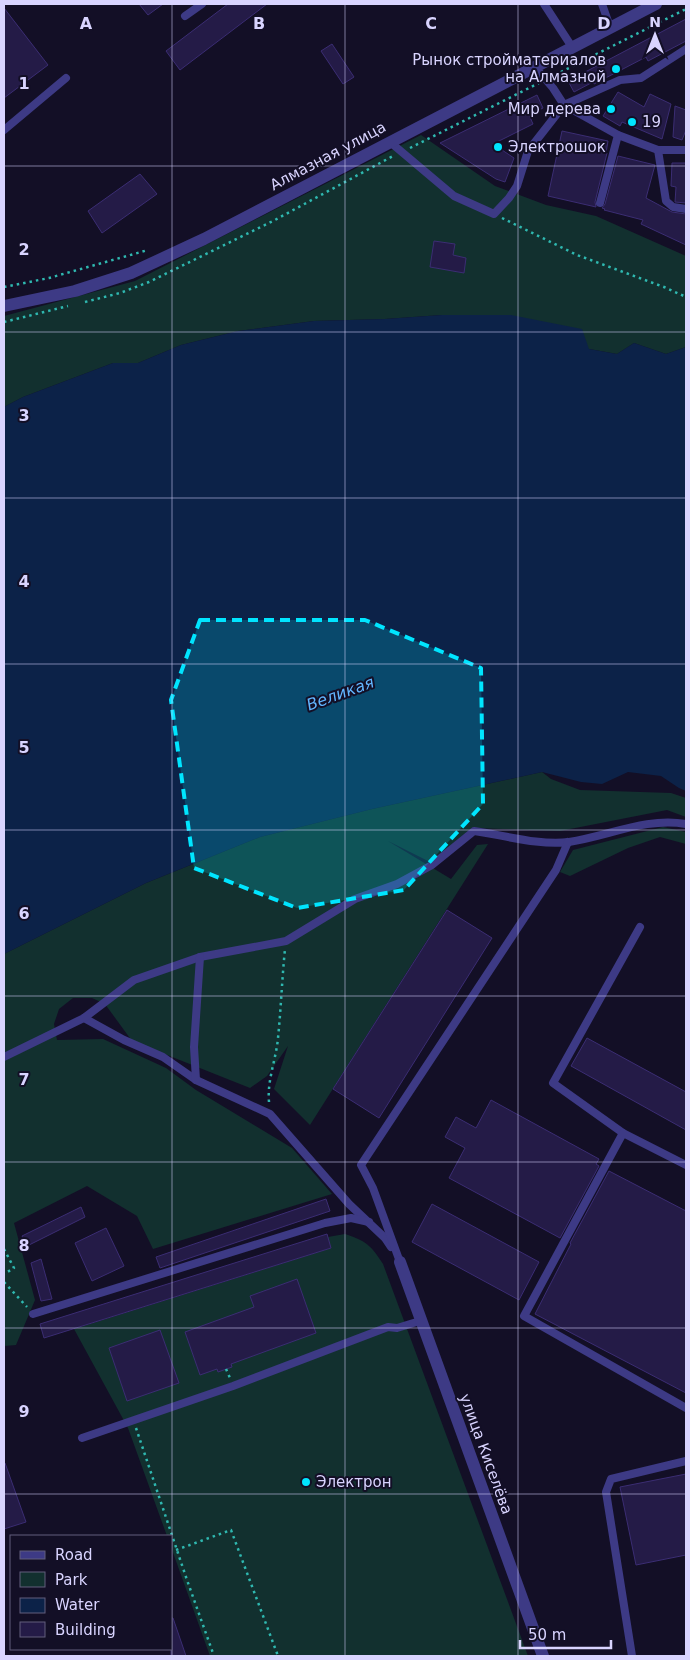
<svg xmlns="http://www.w3.org/2000/svg" width="690" height="1660" font-family="'DejaVu Sans',sans-serif">
	<rect width="100%" height="100%" fill="#130f26"/>
	<g fill="#12302f">
		<path d="M421 135 495 186 546 205 596 216 686 256V347L666 354 634 343 617 354 589 349 442 315 385 319 314 321 238 331 181 345 138 363H113L23 397 4 407V316L135 281Z"/>
		<path d="M542 772 551 779 580 790 671 793 686 798V817L667 810 560 831 472 828 430 862 388 841 451 879 477 845 488 844 310 1125 274 1089 288 1046 267 1076 250 1088 132 1041 105 1004 92 998H73L59 1009 54 1024 57 1040 103 1039 166 1068 196 1090 292 1148 332 1194 153 1249 137 1216 87 1186 14 1223 35 1300 16 1345 4 1346V954L146 883 260 837 372 809Z"/>
		<path d="M663 827 686 832V844L660 837 628 848 570 876 560 872 573 850Z"/>
		<path d="M345 1234C366 1241 371 1245 383 1264L528 1656H210L171 1547V1536H167L128 1428 74 1329 331 1248 328 1237Z"/>
	</g>
	<path fill="#0c2248" d="M442 315H511L582 329 589 349 617 354 634 343 666 354 686 347V791L679 788 661 776 628 772 602 784 581 782 542 772 372 809 260 837 146 883 4 954V407L23 397 113 363H138L181 345 238 331 314 321 385 319Z"/>
	<g fill="#241b47" stroke="#3b2d73">
		<path d="M139 4H163L148 15Z"/>
		<path d="M228 4H267L180 70 166 51Z"/>
		<path d="M4 8 48 65 4 98Z"/>
		<path d="M686 19V41L648 61 646 57 594 84 593 82 574 92 568 81Z"/>
		<path d="M332 44 354 77 343 84 321 51Z"/>
		<path d="M618 92 644 107 650 94 671 104 662 139 622 122 620 126 603 116Z"/>
		<path d="M537 95 543 108 529 115 533 124 493 144 514 158 505 182 496 179 440 143Z"/>
		<path d="M675 106 686 110V130L682 140 673 137Z"/>
		<path d="M562 131 608 141 606 153H607L595 202 596 207 548 196Z"/>
		<path d="M618 156 655 165 646 198 672 212 686 214V245L641 224 643 220 604 210 605 209 602 208 605 204Z"/>
		<path d="M672 163H686V203L675 202 676 187 671 186Z"/>
		<path d="M140 174 157 194 102 233 88 211Z"/>
		<path d="M434 241 455 244 453 255 466 258 464 273 430 267Z"/>
		<path d="M447 910 492 938 379 1118 333 1089Z"/>
		<path d="M587 1038 686 1092V1130L571 1066Z"/>
		<path d="M491 1100 599 1159 596 1164 599 1166 560 1238 449 1178 465 1148 445 1137 456 1117 476 1128Z"/>
		<path d="M609 1171 686 1211V1393L535 1314 571 1244 570 1243Z"/>
		<path d="M326 1199 330 1211 160 1268 156 1257Z"/>
		<path d="M432 1204 539 1262 519 1300 412 1242Z"/>
		<path d="M81 1207 85 1217 27 1246 22 1236Z"/>
		<path d="M106 1228 124 1266 92 1281 75 1243Z"/>
		<path d="M327 1234 331 1248 44 1338 40 1324Z"/>
		<path d="M41 1259 52 1299 41 1301 31 1263Z"/>
		<path d="M297 1279 316 1333 231 1364 232 1367 218 1372 217 1369 200 1375 185 1332 254 1307 250 1296Z"/>
		<path d="M160 1330 179 1383 127 1401 109 1348Z"/>
		<path d="M4 1463H5L26 1522 4 1529Z"/>
		<path d="M686 1474V1555L636 1565 620 1487Z"/>
		<path d="M171 1618H173L186 1656H171Z"/>
	</g>
	<g fill="none" stroke-linecap="round" stroke-linejoin="round">
		<g stroke="#2fb8b0" stroke-width="2.5" stroke-dasharray="2.5 4" stroke-linecap="butt">
			<path d="M555 75 686 9"/>
			<path d="M410 148 539 83"/>
			<path d="M502 218 577 255 664 287 686 297"/>
			<path d="M4 287 49 278 148 250"/>
			<path d="M85 302 120 293 149 282 273 221 393 156"/>
			<path d="M4 322 68 306"/>
			<path d="M269 1102C267 1080 276 1060 278 1038 281 1008 282 979 285 949"/>
			<path d="M4 1249 14 1268 4 1274"/>
			<path d="M4 1282 27 1307"/>
			<path d="M226 1369 230 1378"/>
			<path d="M136 1428 187 1580 214 1656"/>
			<path d="M176 1550 231 1530 278 1656"/>
		</g>
		<g stroke="#3d3a85" stroke-width="8">
			<path d="M544 4 572 47"/>
			<path d="M602 4 610 27"/>
			<path d="M185 16 202 4"/>
			<path d="M534 66 553 88 564 105 618 135 658 150H686"/>
			<path d="M4 130 66 78"/>
			<path d="M390 142 454 196 494 214 509 198 517 186 528 151 564 105 620 80 641 78 686 49"/>
			<path d="M658 150 666 201 673 207 686 209"/>
			<path d="M600 203 618 135"/>
			<path d="M84 1018 124 1040 163 1057 196 1080 270 1114 349 1204 385 1238 391 1247"/>
			<path d="M4 1057 84 1018 134 980 200 957 286 941 355 899 397 884 432 865 474 831C503 835 540 846 569 842 609 836 646 817 686 824"/>
			<path d="M196 1080 194 1047 200 957"/>
			<path d="M623 1133 553 1083 640 927"/>
			<path d="M686 1165 623 1133 524 1316 686 1408"/>
			<path d="M400 1262 373 1188 361 1165 556 870 568 842"/>
			<path d="M33 1314 325 1223 351 1218 369 1222"/>
			<path d="M82 1438 233 1386 388 1327 397 1328 420 1321"/>
			<path d="M632 1656 606 1492 611 1479 686 1461"/>
		</g>
		<g stroke="#3d3a85" stroke-width="12">
			<path d="M4 306 75 291 131 273 204 239 656 4"/>
			<path d="M400 1262 543 1656"/>
		</g>
	</g>
	<path fill="#00e5ff" fill-opacity="0.2" stroke="#00e5ff" stroke-width="4" stroke-dasharray="10 6" stroke-linejoin="round" d="M200 620H365L481 668 483 804 404 890 297 908 194 868 171 700Z"/>
	<path fill="none" stroke="#d9d4ff" stroke-width="1" stroke-opacity="0.55" d="M172 4V1656M345 4V1656M518 4V1656M4 166H686M4 332H686M4 498H686M4 664H686M4 830H686M4 996H686M4 1162H686M4 1328H686M4 1494H686"/>
	<g fill="#00e5ff" stroke="#130f26" stroke-width="2">
		<circle cx="616" cy="69" r="5"/>
		<circle cx="611" cy="109" r="5"/>
		<circle cx="632" cy="122" r="5"/>
		<circle cx="498" cy="147" r="5"/>
		<circle cx="306" cy="1482" r="5"/>
	</g>
	<g text-anchor="middle" stroke-width="4" stroke-linejoin="round" paint-order="stroke">
		<g font-size="15" fill="#d9d4ff" stroke="#130f26" text-anchor="start">
			<text x="606" y="65" text-anchor="end">Рынок стройматериалов<tspan x="606" dy="17">на Алмазной</tspan></text>
			<text x="601" y="114" text-anchor="end">Мир дерева</text>
			<text x="642" y="127">19</text>
			<text x="508" y="152">Электрошок</text>
			<text x="316" y="1487">Электрон</text>
		</g>
		<g font-size="15" fill="#d9d4ff" stroke="#130f26">
			<text transform="translate(328 156) rotate(-28)" y="5">Алмазная улица</text>
			<text transform="translate(486 1454) rotate(70)" y="5">улица Киселёва</text>
		</g>
		<g font-size="16" font-style="italic" fill="#62b6ff" stroke="#130f26">
			<text transform="translate(340 693) rotate(-20)" y="6">Великая</text>
		</g>
	</g>
	<g font-size="16" text-anchor="middle" font-weight="bold" fill="#d9d4ff" stroke="#130f26" stroke-width="4" stroke-linejoin="round" paint-order="stroke">
		<text x="86" y="29">A</text>
		<text x="259" y="29">B</text>
		<text x="431" y="29">C</text>
		<text x="604" y="29">D</text>
		<text x="24" y="89">1</text>
		<text x="24" y="255">2</text>
		<text x="24" y="421">3</text>
		<text x="24" y="587">4</text>
		<text x="24" y="753">5</text>
		<text x="24" y="919">6</text>
		<text x="24" y="1085">7</text>
		<text x="24" y="1251">8</text>
		<text x="24" y="1417">9</text>
	</g>
	<rect width="690" height="1660" fill="none" stroke="#d9d4ff" stroke-width="10"/>
	<rect x="10" y="1535" width="162" height="115" fill="#130f26" stroke="#625e7d"/>
	<rect x="20" y="1551" width="25" height="8" fill="#3d3a85" stroke="#625e7d"/>
	<text x="55" y="1560" font-size="15" fill="#d9d4ff">Road</text>
	<rect x="20" y="1572" width="25" height="15" fill="#12302f" stroke="#625e7d"/>
	<text x="55" y="1585" font-size="15" fill="#d9d4ff">Park</text>
	<rect x="20" y="1598" width="25" height="15" fill="#0c2248" stroke="#625e7d"/>
	<text x="55" y="1610" font-size="15" fill="#d9d4ff">Water</text>
	<rect x="20" y="1622" width="25" height="15" fill="#241b47" stroke="#625e7d"/>
	<text x="55" y="1635" font-size="15" fill="#d9d4ff">Building</text>
	<g transform="translate(655 35)" stroke="#130f26" stroke-width="4" paint-order="stroke">
	<path d="M0-4L9 19L0 12L-9 19Z" fill="#d9d4ff"/>
	<text y="-8" font-size="14" font-weight="bold" text-anchor="middle" fill="#d9d4ff">N</text>
	</g>
	<path d="M520 1640v8h91v-8" fill="none" stroke="#d9d4ff" stroke-width="2.5"/>
	<text x="528" y="1640" font-size="15" fill="#d9d4ff" stroke="#130f26" stroke-width="4" paint-order="stroke">50 m</text>
</svg>
